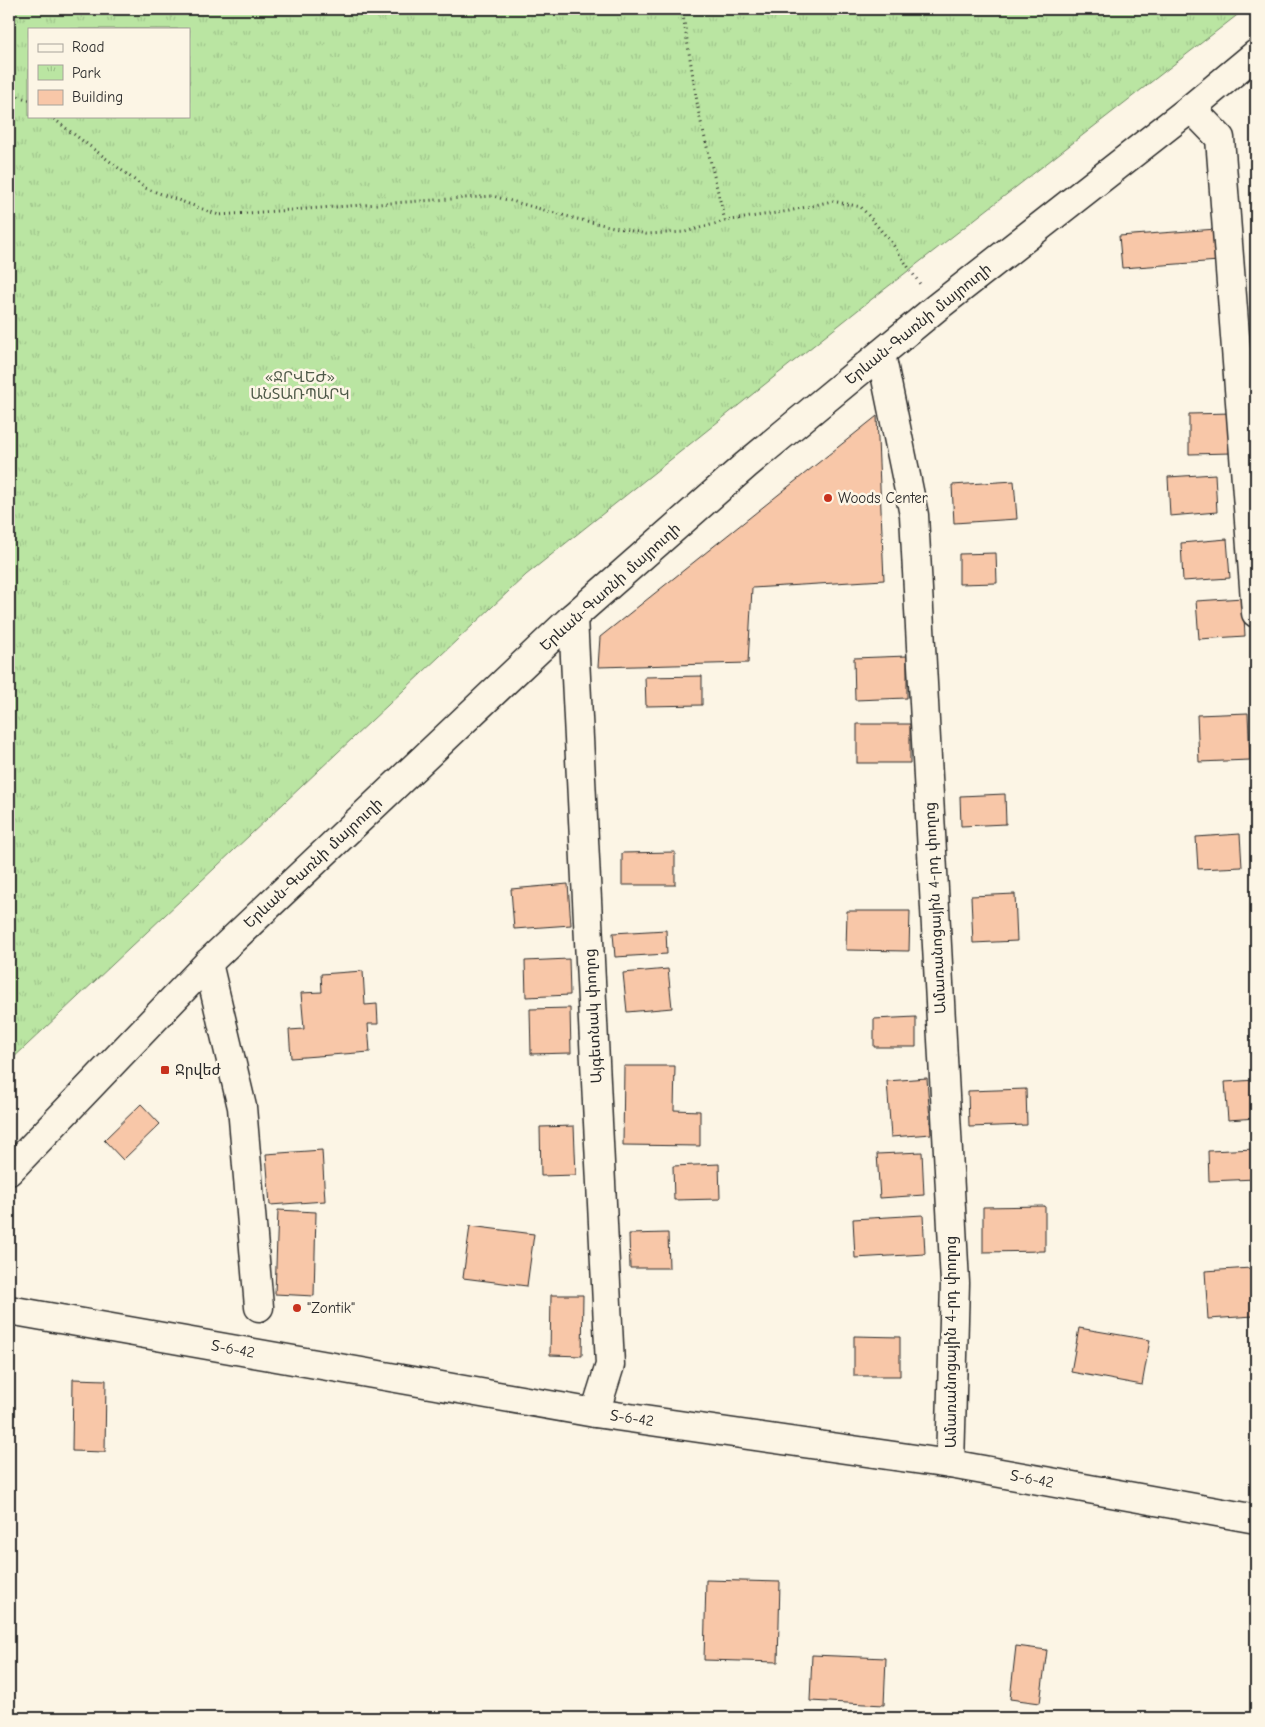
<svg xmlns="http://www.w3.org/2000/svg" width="1265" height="1727" font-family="'Comic Neue','Noto Sans Armenian',sans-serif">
	<defs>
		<pattern id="park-tufts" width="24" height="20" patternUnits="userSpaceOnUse" patternTransform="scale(1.25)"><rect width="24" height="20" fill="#bae5a2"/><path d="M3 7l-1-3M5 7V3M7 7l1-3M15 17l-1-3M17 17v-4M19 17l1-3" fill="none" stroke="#a0c58c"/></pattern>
	</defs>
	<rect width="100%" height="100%" fill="#fcf5e5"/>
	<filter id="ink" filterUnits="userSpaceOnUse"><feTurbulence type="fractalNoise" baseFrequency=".02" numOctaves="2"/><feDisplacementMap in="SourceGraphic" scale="10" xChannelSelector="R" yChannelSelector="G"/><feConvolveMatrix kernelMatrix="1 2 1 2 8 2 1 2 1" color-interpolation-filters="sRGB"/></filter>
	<g filter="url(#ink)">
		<path fill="url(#park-tufts)" stroke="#728866" fill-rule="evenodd" d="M9 9H1245L863 306 526 575 9 1062ZM29 29H189V116H29Z"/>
		<g fill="#f8c7a8" stroke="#2b2b2b">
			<path d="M1217 229 1219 261 1122 268 1119 236Z"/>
			<path d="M1232 413V453L1189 454V414Z"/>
			<path d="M877 416 884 580 752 588 748 663 598 667 600 637Z"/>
			<path d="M1215 474 1217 512 1170 516 1168 477Z"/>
			<path d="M1014 481 1017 519 954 523 952 485Z"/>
			<path d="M1227 539 1230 578 1183 581 1181 543Z"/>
			<path d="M996 553 997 583 959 584V554Z"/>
			<path d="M1243 598 1245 636 1199 639 1196 601Z"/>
			<path d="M907 656V698L855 700 854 658Z"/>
			<path d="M702 676V705L646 706 645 677Z"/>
			<path d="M1248 713 1250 760 1199 762 1197 715Z"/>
			<rect x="857" y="724" width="53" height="39"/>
			<path d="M1005 794 1006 824 961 826 960 796Z"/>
			<path d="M1240 834 1242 867 1198 869 1196 837Z"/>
			<path d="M675 852V885H622V853Z"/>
			<path d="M568 884 571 925 514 929 511 889Z"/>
			<path d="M1015 894 1017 941 973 943 971 896Z"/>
			<path d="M847 911H910L909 951 846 950Z"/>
			<path d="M666 930 667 954 615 957 613 933Z"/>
			<path d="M569 959 570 995 526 997 525 961Z"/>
			<path d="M668 969 672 1008 627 1012 623 973Z"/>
			<path d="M363 971 365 1005 377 1004 378 1024H368L370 1052 291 1058 289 1030 304 1029 301 993 322 992 321 974Z"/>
			<path d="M570 1008 571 1053 531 1054 530 1009Z"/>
			<path d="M916 1017V1047H874V1019Z"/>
			<path d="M624 1066H675L674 1110 700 1111V1146L623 1145Z"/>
			<path d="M927 1078 931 1134 891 1137 887 1081Z"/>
			<path d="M1256 1080V1118L1228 1120 1225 1082Z"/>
			<path d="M1026 1089 1027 1125 969 1127 968 1091Z"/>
			<path d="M141 1104 160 1124 123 1160 104 1140Z"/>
			<path d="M574 1126 576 1175 541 1176 540 1127Z"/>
			<path d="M1256 1149V1179L1209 1181 1208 1151Z"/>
			<path d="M322 1150 325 1201 270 1205 266 1154Z"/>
			<path d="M922 1152 924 1195 880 1198 877 1154Z"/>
			<path d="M719 1164 720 1199 674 1200 673 1166Z"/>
			<path d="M1045 1206V1251L983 1252V1207Z"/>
			<path d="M278 1210 316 1212 314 1296 275 1294Z"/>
			<path d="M923 1215 925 1254 855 1258 853 1219Z"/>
			<path d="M470 1226 534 1234 527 1286 463 1278Z"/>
			<path d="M668 1233 669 1268H630L629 1234Z"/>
			<path d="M1251 1268 1254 1316 1208 1319 1205 1271Z"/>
			<path d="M551 1295H583L582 1356 550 1355Z"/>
			<path d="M1079 1328 1150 1340 1142 1385 1071 1372Z"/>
			<path d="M854 1336 900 1337V1376H854Z"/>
			<path d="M73 1379 106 1380 105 1452 72 1451Z"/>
			<path d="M706 1580 780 1582 778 1662 704 1660Z"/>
			<path d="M1016 1646 1047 1650 1040 1703 1010 1699Z"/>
			<path d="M812 1655 886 1658 884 1705 810 1701Z"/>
		</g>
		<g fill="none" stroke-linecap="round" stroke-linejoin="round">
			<g stroke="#2b2b2b" stroke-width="31">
				<g id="street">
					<path d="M1191 108 1220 138 1256 613"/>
					<path d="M881 354 914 515 955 1283 950 1464"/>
					<path d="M573 617 610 1365 595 1413"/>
					<path d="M208 963 242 1107 259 1307"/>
				</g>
			</g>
			<g stroke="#2b2b2b" stroke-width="31">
				<path id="secondary" d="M9 1310 595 1413 950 1464 1256 1519"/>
			</g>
			<g stroke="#2b2b2b" stroke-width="31">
				<path id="primary" d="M9 1171 208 963 573 617 746 465 936 308 1191 108 1256 54"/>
			</g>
			<g stroke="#2b2b2b" stroke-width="3" stroke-dasharray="1 4" stroke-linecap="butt">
				<path d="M682 9 699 114 725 221"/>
				<path d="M9 93 29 100"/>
				<path d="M50 116 145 188 219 215 493 196 577 219 646 234 685 232 725 221 789 211 832 201 861 207 891 242 920 284"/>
			</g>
			<use href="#street" stroke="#fcf5e5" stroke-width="28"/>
			<use href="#secondary" stroke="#fcf5e5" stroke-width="28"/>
			<use href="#primary" stroke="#fcf5e5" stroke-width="28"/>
		</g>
	</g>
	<g fill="#c8321e" stroke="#fcf5e5" stroke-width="2">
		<circle cx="828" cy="498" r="5"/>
		<rect x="160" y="1065" width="10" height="10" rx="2.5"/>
		<circle cx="297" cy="1308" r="5"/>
	</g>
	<g text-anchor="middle" stroke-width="5" stroke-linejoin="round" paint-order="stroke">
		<g font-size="15" fill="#2b2b2b" stroke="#fcf5e5">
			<text transform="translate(918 324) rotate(-39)" y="5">Երևան-Գառնի մայրուղի</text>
			<text transform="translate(610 587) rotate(-42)" y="5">Երևան-Գառնի մայրուղի</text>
			<text transform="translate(313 863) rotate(-43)" y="5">Երևան-Գառնի մայրուղի</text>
			<text transform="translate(935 908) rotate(-93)" y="5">Ամառանոցային 4-րդ փողոց</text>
			<text transform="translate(593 1016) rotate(-93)" y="5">Այգետնակ փողոց</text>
			<text transform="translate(951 1342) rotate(-90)" y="5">Ամառանոցային 4-րդ փողոց</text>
			<text transform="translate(233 1349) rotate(10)" y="5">Տ-6-42</text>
			<text transform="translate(632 1418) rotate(8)" y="5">Տ-6-42</text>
			<text transform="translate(1032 1479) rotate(10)" y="5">Տ-6-42</text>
		</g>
		<g font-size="15" fill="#4f5a49" stroke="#fcf5e5">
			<text x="300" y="382">«ՋՐՎԵԺ»<tspan x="300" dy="17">ԱՆՏԱՌՊԱՐԿ</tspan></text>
		</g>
		<g font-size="15" fill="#2b2b2b" stroke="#fcf5e5" text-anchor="start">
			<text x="838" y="503">Woods Center</text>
			<text x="175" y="1075">Ջրվեժ</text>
			<text x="307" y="1313">"Zontik"</text>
		</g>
	</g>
	<rect width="1265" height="1727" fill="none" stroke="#fcf5e5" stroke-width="30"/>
	<rect x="15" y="15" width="1235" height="1697" fill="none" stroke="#2b2b2b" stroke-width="2" filter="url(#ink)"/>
	<rect x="28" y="28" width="162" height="90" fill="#fcf5e5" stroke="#a8a49b"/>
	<rect x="38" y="44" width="25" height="8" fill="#fcf5e5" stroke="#a8a49b"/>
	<text x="72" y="52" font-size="15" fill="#2b2b2b">Road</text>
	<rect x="38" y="65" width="25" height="15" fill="url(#park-tufts)" stroke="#a8a49b"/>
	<text x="72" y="78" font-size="15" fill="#2b2b2b">Park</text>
	<rect x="38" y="90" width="25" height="15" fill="#f8c7a8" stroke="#a8a49b"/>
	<text x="72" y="102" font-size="15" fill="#2b2b2b">Building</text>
</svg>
